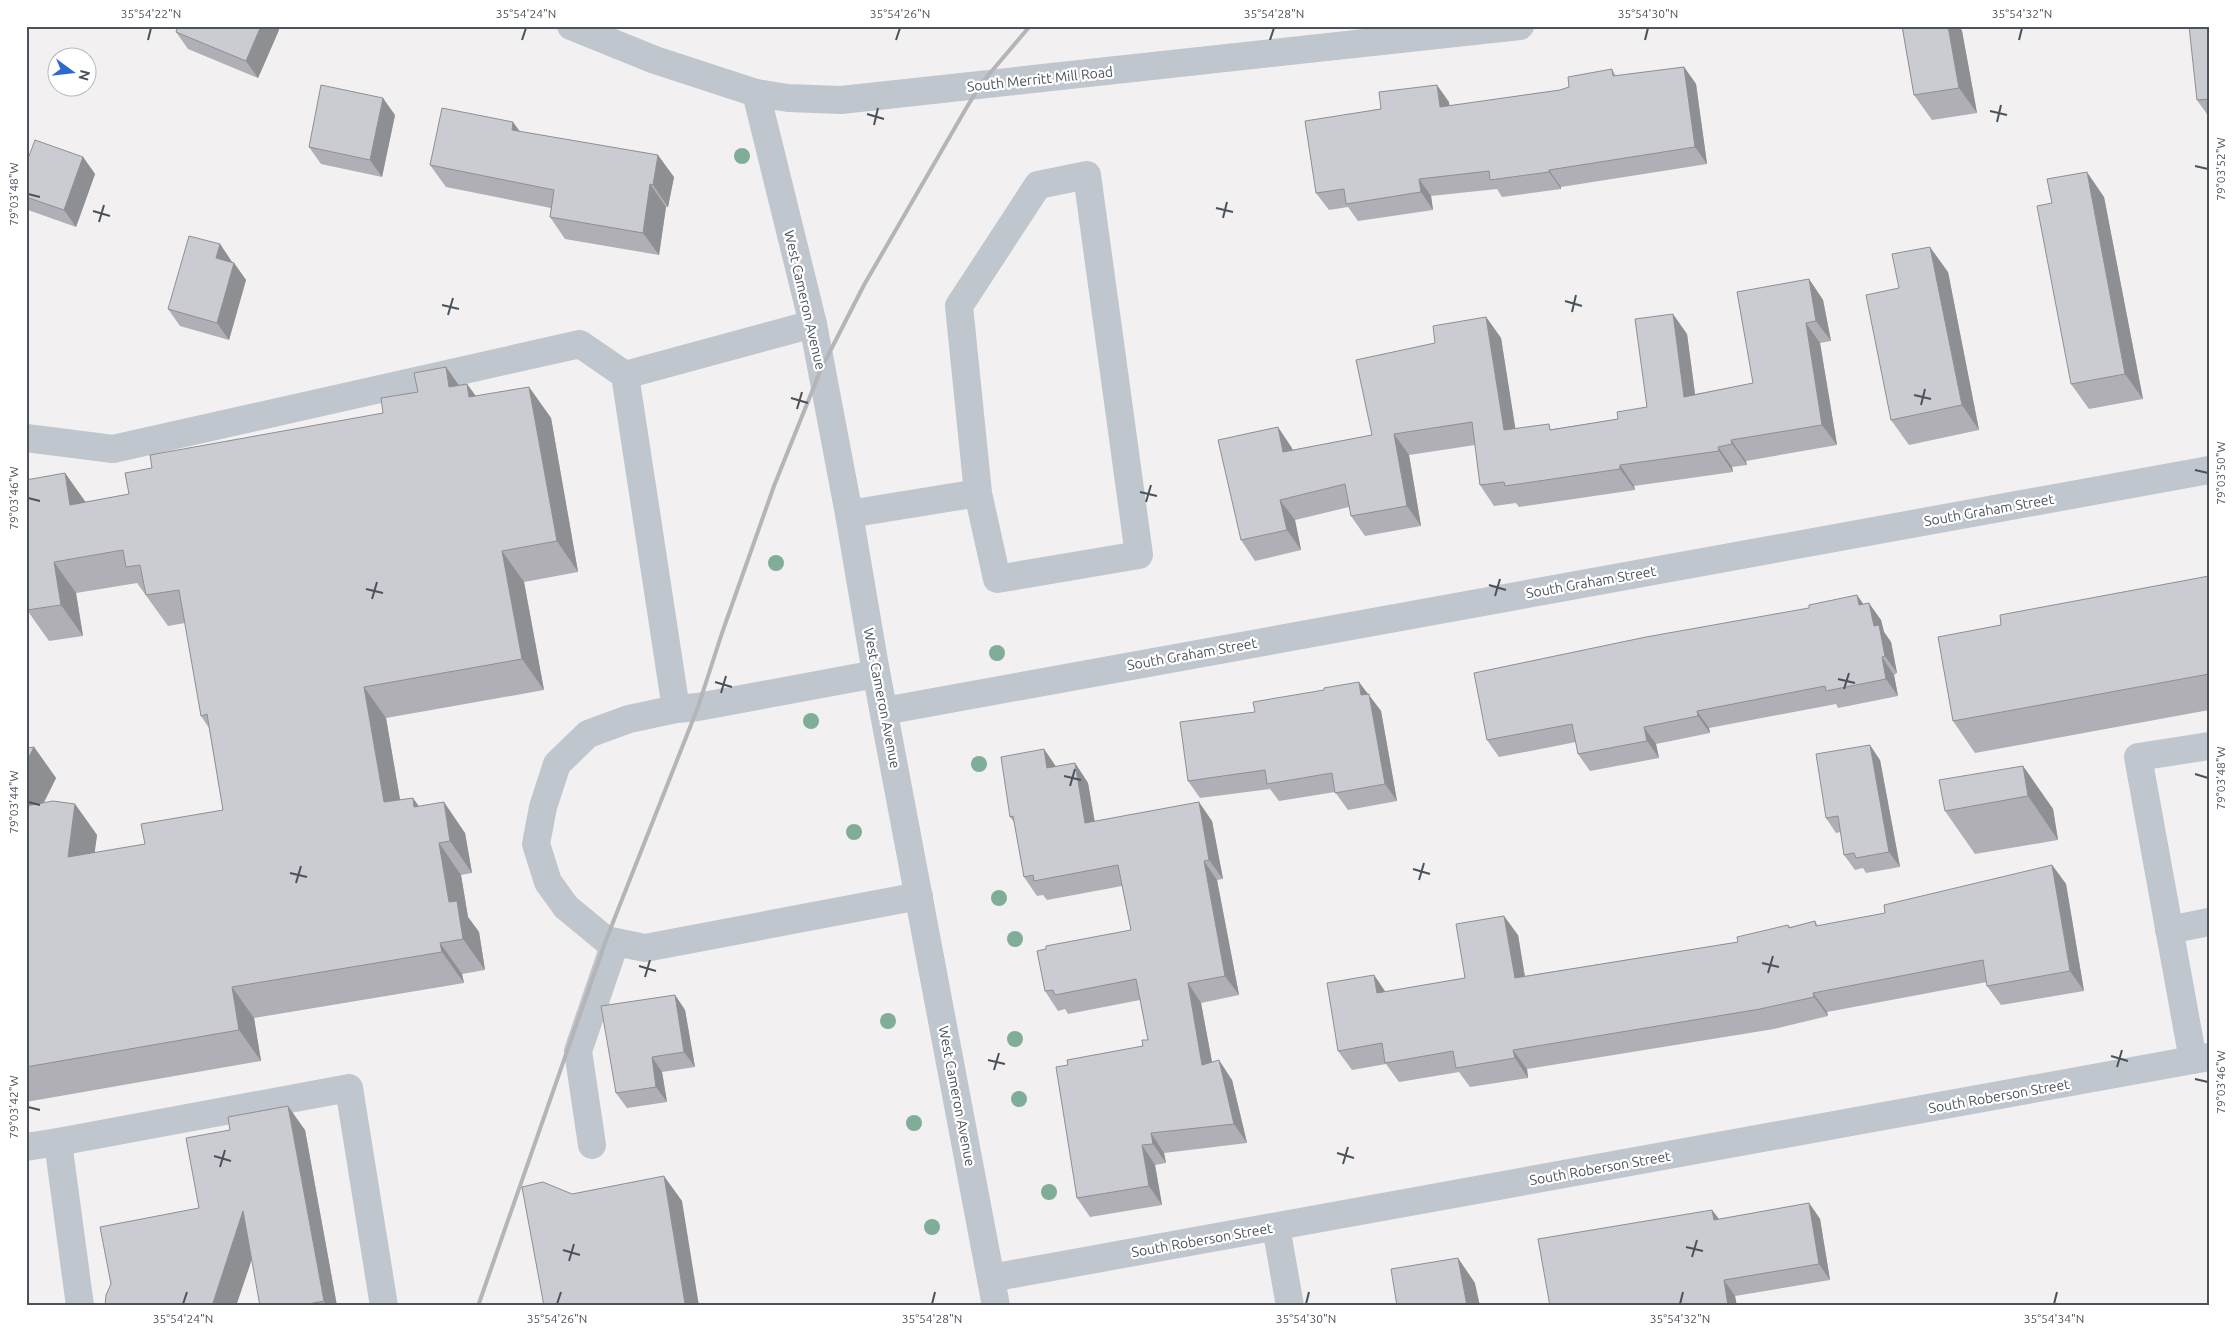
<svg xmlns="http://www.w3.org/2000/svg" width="2235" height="1332" font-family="Ubuntu,sans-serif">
	<rect width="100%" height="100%" fill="#f2f0f0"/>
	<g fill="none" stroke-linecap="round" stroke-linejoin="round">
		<g stroke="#c0c6cd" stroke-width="28">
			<path d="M571 26 655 60 756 93 788 98 841 100 1520 26"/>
			<path d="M756 93 813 324 849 514 874 661 996 1306"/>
			<path d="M26 438 113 449 580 344 625 375"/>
			<path d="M849 514 978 493 997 579 1139 555 1087 175 1038 185 959 306 978 493"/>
			<path d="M876 674 698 707 676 709 629 719 588 734 557 764 543 807 536 844 548 882 566 907 606 940 645 948 919 896"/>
			<path d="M676 709 625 375 813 324"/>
			<path d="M884 711 2209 470"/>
			<path d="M2169 930 2209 922"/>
			<path d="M2193 1060 2138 757 2209 746"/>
			<path d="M58 1142 349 1088 384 1306"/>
			<path d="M592 1145 578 1051 615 943"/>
			<path d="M26 1147 58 1142 80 1306"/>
			<path d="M1276 1227 1290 1306"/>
			<path d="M991 1278 2209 1057"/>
		</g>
		<path stroke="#b3b5b9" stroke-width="4" d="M478 1306 606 940 698 707 722 633 774 486 821 369 864 285 964 112 980 85 1030 26"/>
	</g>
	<g fill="#7fad98">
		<circle cx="742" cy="156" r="8"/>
		<circle cx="776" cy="563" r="8"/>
		<circle cx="997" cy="653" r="8"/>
		<circle cx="811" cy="721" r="8"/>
		<circle cx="979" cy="764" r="8"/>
		<circle cx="854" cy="832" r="8"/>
		<circle cx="999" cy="898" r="8"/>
		<circle cx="1015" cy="939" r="8"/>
		<circle cx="888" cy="1021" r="8"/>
		<circle cx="1015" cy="1039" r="8"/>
		<circle cx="1019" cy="1099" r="8"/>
		<circle cx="914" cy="1123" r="8"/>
		<circle cx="1049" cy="1192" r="8"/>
		<circle cx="932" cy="1227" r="8"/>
	</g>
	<g fill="#afafb5">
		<path d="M178 26H277L279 30 258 78 188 49 176 32Z"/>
		<path d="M1902 26H1959L1962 31 1977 113 1932 120 1914 95Z"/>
		<path d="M2209 26V117L2197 100Z"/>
		<path d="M1684 67 1696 84 1707 164 1561 187V189L1502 197 1497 189 1431 196 1433 210 1358 221 1348 207 1329 210 1316 193 1449 102V106L1560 90 1612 69 1616 76Z"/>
		<path d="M395 115 382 177 321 164 309 147Z"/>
		<path d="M519 131 674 177 668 207H666L659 255 565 239 550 217 551 208 446 187 430 165Z"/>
		<path d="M83 157 95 174 76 227 28 210 26 208V164Z"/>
		<path d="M2104 197 2143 399 2089 409 2071 384Z"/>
		<path d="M220 244 232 262 234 263 246 280 229 340 180 326 168 309Z"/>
		<path d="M1948 272 1979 430 1909 445 1891 420 1899 288Z"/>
		<path d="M1809 279 1823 300 1831 341 1820 343 1837 445 1746 461 1747 465 1732 467 1733 472 1634 486 1635 490 1519 507 1516 503 1494 506 1480 485 1475 445 1409 455 1421 526 1365 536 1351 516 1349 507 1295 520 1301 550 1255 561 1241 540 1292 448V450L1372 435 1435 343 1486 317 1501 338 1515 429H1553L1618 419 1647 407 1687 334 1695 394 1753 383Z"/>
		<path d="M467 384 476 396 529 387 551 418 578 572 524 582 544 690 386 718 400 800 413 798 418 806 465 833 472 873 461 875 468 917 479 932 485 970 462 974 464 983 254 1018 261 1061 26 1102V748L34 747 56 778 44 803 75 804 97 835 94 853 145 844 223 810 209 728 201 716 185 623 168 626 137 583 76 593 83 636 49 641 27 610 65 473 85 502 129 494 152 468 383 413 458 385Z"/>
		<path d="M2209 576V710L1975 753 1953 721Z"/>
		<path d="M1863 604 1881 620 1884 632 1891 642 1897 673 1894 675 1898 696 1838 708 1836 704 1709 728 1710 733 1656 744 1659 758 1590 771 1578 754 1576 742 1499 757 1487 740Z"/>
		<path d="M1368 694 1381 711 1397 801 1348 810 1335 792 1279 801 1270 789 1200 798 1188 781Z"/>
		<path d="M1044 749 1056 767 1075 763 1088 783 1095 822 1212 821 1223 879 1217 880 1239 995 1201 1003 1212 1062 1232 1080 1247 1143 1164 1153 1166 1163 1155 1165 1162 1205 1090 1217 1077 1198 1068 1065 1143 1046 1148 1040 1140 1000 1068 1014 1065 1009 1058 1011 1045 991 1131 930 1122 886 1047 900 1043 895 1037 896 1024 877 1014 822 1010 817Z"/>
		<path d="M1880 760 1900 867 1866 873 1863 868 1855 870 1844 855 1841 832 1836 833 1826 818Z"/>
		<path d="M2023 766 2053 809 2058 840 1975 854 1945 811Z"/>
		<path d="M2052 865 2066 884 2084 991 2001 1005 1987 986V982L1827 1012 1828 1016 1774 1029 1527 1069 1528 1078 1470 1087 1459 1072 1399 1082 1386 1064 1352 1070 1338 1051 1374 975 1385 992 1465 978 1518 935 1525 976 1738 942 1788 925 1790 927 1815 921 1818 926 1885 913Z"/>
		<path d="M675 995 685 1010 695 1067 662 1072 667 1102 627 1108 616 1093Z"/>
		<path d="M305 1130 337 1306H260L252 1259 236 1306 199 1208Z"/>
		<path d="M1809 1203 1820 1219 1830 1280 1735 1296 1737 1306H1550L1712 1210 1719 1219Z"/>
	</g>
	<g fill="#8e8f93">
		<path d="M261 26H277L279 30 258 78 246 61Z"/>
		<path d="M1948 26H1959L1962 31 1977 113 1959 88Z"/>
		<path d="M1684 67 1696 84 1707 164 1695 147Z"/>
		<path d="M1437 85 1449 102 1452 124 1440 107Z"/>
		<path d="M383 98 395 115 382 177 370 160Z"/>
		<path d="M513 122 529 144 512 130Z"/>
		<path d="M658 155 674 177 668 207 653 185Z"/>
		<path d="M83 157 95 174 76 227 64 210Z"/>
		<path d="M1549 170 1561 187V189L1549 172Z"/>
		<path d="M2087 172 2104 197 2143 399 2125 374Z"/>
		<path d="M1419 179 1431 196 1433 210 1421 192Z"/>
		<path d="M650 184 666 207 659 255 643 233Z"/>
		<path d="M220 244 232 262 228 275 216 258Z"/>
		<path d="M1930 247 1948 272 1979 430 1962 405Z"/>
		<path d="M234 263 246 280 229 340 217 323Z"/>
		<path d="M1809 279 1823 300 1831 341 1816 321Z"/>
		<path d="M1673 314 1687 334 1698 417 1684 397Z"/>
		<path d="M1486 317 1501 338 1519 451 1504 430Z"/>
		<path d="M1806 323 1820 343 1837 445 1822 425Z"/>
		<path d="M446 367 468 398 449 387Z"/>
		<path d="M467 384 489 415 469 397Z"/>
		<path d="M529 387 551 418 578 572 557 541Z"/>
		<path d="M1278 427 1292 448 1298 472 1283 452Z"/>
		<path d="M1394 434 1409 455 1421 526 1407 506Z"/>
		<path d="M1731 440 1746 461 1747 465 1732 444Z"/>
		<path d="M1718 447 1732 467 1733 472 1719 451Z"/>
		<path d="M1620 465 1634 486 1635 490 1620 469Z"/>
		<path d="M65 473 87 504 70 505Z"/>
		<path d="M1280 500 1295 520 1301 550 1287 530Z"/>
		<path d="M502 551 524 582 544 690 522 659Z"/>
		<path d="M54 562 76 593 83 636 61 605Z"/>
		<path d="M1857 595 1869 612 1859 605Z"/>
		<path d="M1869 603 1881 620 1884 632 1891 642 1897 673 1885 656 1874 626Z"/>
		<path d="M1882 657 1894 675 1898 696 1886 679Z"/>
		<path d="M1359 682 1381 711 1397 801 1385 784 1361 695Z"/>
		<path d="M364 687 386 718 406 834 384 802Z"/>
		<path d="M1697 711 1709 728 1710 733 1698 716Z"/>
		<path d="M1644 727 1656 744 1659 758 1647 741Z"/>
		<path d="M1870 745 1880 760 1900 867 1889 852Z"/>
		<path d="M34 747 56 778 26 837V763Z"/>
		<path d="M1044 749 1057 768H1047Z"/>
		<path d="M1075 763 1088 783 1098 843 1085 823Z"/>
		<path d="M2023 766 2053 809 2058 840 2028 796Z"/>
		<path d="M413 798 435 829 414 807Z"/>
		<path d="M444 802 465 833 472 873 450 841Z"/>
		<path d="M1199 802 1212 821 1223 879 1209 860Z"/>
		<path d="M75 804 97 835 90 889 68 857Z"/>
		<path d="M439 843 461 875 468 917 479 932 485 970 463 939 449 902Z"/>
		<path d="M1204 861 1217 880 1239 995 1225 976Z"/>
		<path d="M2052 865 2066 884 2084 991 2070 971Z"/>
		<path d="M1504 916 1518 935 1528 997 1515 978Z"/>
		<path d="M440 943 462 974 464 983 442 952Z"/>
		<path d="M1374 975 1387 994 1377 993Z"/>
		<path d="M1188 983 1201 1003 1216 1084 1202 1065Z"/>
		<path d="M232 987 254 1018 261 1061 239 1030Z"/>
		<path d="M1813 993 1827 1012 1828 1016 1814 997Z"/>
		<path d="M675 995 685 1010 695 1067 684 1052Z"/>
		<path d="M1513 1050 1527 1069 1528 1078 1515 1058Z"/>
		<path d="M652 1057 662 1072 667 1102 656 1087Z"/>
		<path d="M1219 1060 1232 1080 1247 1143 1234 1124Z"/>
		<path d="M288 1106 305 1130 337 1306H327L324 1301Z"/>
		<path d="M1151 1133 1164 1153 1166 1163 1153 1144Z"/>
		<path d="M1142 1145 1155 1165 1162 1205 1149 1186Z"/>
		<path d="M664 1176 682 1201 699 1306H687L685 1304Z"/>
		<path d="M1809 1203 1820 1219 1830 1280 1819 1264Z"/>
		<path d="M1712 1210 1724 1226 1714 1220Z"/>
		<path d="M243 1211 260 1235 236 1306H212Z"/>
		<path d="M1458 1258 1475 1283 1480 1306H1467Z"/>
		<path d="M1724 1280 1735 1296 1737 1306H1728Z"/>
	</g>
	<g fill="#cbccd2" stroke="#8e8f93">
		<path d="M178 26H261L246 61 176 32Z"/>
		<path d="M1902 26H1948L1959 88 1914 95Z"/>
		<path d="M2189 26H2209V99L2197 100Z"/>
		<path d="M1684 67 1695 147 1549 170V172L1490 180 1489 171 1419 179 1421 192 1346 204 1344 189 1316 193 1305 121 1381 109 1379 92 1437 85 1440 107 1560 90 1569 87 1568 77 1612 69 1613 76Z"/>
		<path d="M321 85 383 98 370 160 309 147Z"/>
		<path d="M442 108 513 122 512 130 658 155 653 185 650 184 643 233 550 217 554 190 430 165Z"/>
		<path d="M35 140 83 157 64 210 26 197V164Z"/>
		<path d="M2087 172 2125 374 2071 384 2037 206 2052 203 2047 179Z"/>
		<path d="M189 236 220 244 216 258 234 263 217 323 168 309Z"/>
		<path d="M1930 247 1962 405 1891 420 1866 295 1899 288 1892 254Z"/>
		<path d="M1809 279 1816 321 1806 323 1822 425 1731 440 1732 444 1718 447 1719 451 1620 465V469L1505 486 1504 482 1480 485 1472 422 1394 434 1407 506 1351 516 1345 484 1280 500 1287 530 1241 540 1218 440 1278 427 1283 452 1372 435 1356 360 1435 343 1433 326 1486 317 1504 430 1549 424 1550 430 1618 419 1617 412 1647 407 1635 319 1673 314 1684 397 1753 383 1737 292Z"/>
		<path d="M446 367 449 387 467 384 469 397 529 387 557 541 502 551 522 659 364 687 384 802 413 798 414 807 444 802 450 841 439 843 449 902 457 901 463 939 440 943 442 952 232 987 239 1030 26 1067V806L53 801 75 804 68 857 145 844 141 824 223 810 207 714 201 716 179 590 146 595 140 565 126 567 123 550 54 562 61 605 27 610 26 606V480L65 473 70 505 129 494 125 473 152 468 150 455 383 413 381 398 418 392 414 373Z"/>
		<path d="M2209 576V674L1953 721 1938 637 2001 625 2000 615Z"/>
		<path d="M1857 595 1859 605 1869 603 1874 626 1879 625 1885 656 1882 657 1886 679 1826 691 1825 686 1697 711 1698 716 1644 727 1647 741 1578 754 1572 724 1487 740 1474 673 1646 637 1809 608V605Z"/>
		<path d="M1359 682 1361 695 1369 694 1385 784 1335 793 1332 773 1267 784 1265 770 1188 781 1180 722 1255 712 1253 702 1324 690V688Z"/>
		<path d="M1870 745 1889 852 1856 858 1854 853 1844 855 1838 816 1826 818 1816 754Z"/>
		<path d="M34 747 26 763V748Z"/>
		<path d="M1044 749 1047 768 1075 763 1085 823 1199 802 1209 860 1204 861 1225 976 1188 983 1202 1065 1219 1060 1234 1124 1151 1133 1153 1144 1142 1145 1149 1186 1077 1198 1056 1067 1068 1065 1067 1060 1143 1046 1142 1040H1148L1136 979 1055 995 1053 990 1045 991 1037 951 1046 949V946L1131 930 1118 865 1034 881 1033 875 1024 877 1013 816 1010 817 1001 757Z"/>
		<path d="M2023 766 2028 796 1945 811 1939 780Z"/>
		<path d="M2052 865 2070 971 1987 986 1983 960 1813 993 1814 997 1760 1009 1513 1050 1515 1058 1456 1068 1453 1051 1385 1063 1382 1043 1338 1051 1327 983 1374 975 1377 993 1465 978 1456 924 1504 916 1515 978 1738 942 1737 937 1788 925 1789 928 1815 921 1816 926 1885 913 1884 905Z"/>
		<path d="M675 995 684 1052 652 1057 656 1087 616 1093 601 1006Z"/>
		<path d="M288 1106 324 1301 298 1306H260L243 1211 212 1306H105L106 1295 111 1284 100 1227 199 1208 186 1138 230 1130 228 1117Z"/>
		<path d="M664 1176 685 1304 675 1306H544L522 1187 543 1182 572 1194Z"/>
		<path d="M1809 1203 1819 1264 1724 1280 1728 1306H1550L1538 1239 1712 1210 1714 1220Z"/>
		<path d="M1458 1258 1467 1306H1397L1391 1269Z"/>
	</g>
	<path fill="none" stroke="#4a525b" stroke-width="2" d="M148 40 151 28M522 40 526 28M896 40 900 28M1270 40 1274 28M1645 40 1648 28M2019 40 2022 28M1990 111 2007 115M867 114 884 119M1997 122 2001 105M874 125 878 108M2195 166 2208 169M28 194 40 197M1216 208 1233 212M93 211 110 216M1223 218 1227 202M99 222 104 205M1565 301 1582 306M442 305 459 309M1572 312 1576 295M448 315 453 298M1914 395 1931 399M791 398 808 403M1921 405 1925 389M797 409 802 392M2195 470 2208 473M1140 492 1157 496M28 498 40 501M1146 502 1151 485M1489 585 1506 590M366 589 383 593M1495 596 1500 579M372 599 377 582M1838 679 1855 683M715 682 732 687M1844 689 1849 673M721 693 726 676M2195 774 2208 778M1064 776 1081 780M1070 786 1075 769M28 802 40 805M1413 869 1430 874M290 873 307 877M1419 880 1424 863M296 883 301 866M1762 963 1779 967M639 966 656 971M1768 973 1773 956M645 977 650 960M2111 1056 2128 1061M988 1060 1005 1064M2117 1067 2122 1050M994 1070 999 1053M2195 1079 2208 1082M28 1107 40 1110M1337 1153 1354 1158M214 1156 231 1161M1343 1164 1348 1147M220 1167 225 1150M1686 1247 1703 1251M563 1250 580 1255M1692 1257 1697 1240M569 1261 574 1244M183 1304 187 1292M557 1304 561 1292M932 1304 935 1292M1306 1304 1309 1292M1680 1304 1683 1292M2054 1304 2057 1292"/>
	<g text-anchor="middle" stroke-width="4.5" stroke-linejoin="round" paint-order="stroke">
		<g font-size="14" fill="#4a525b" stroke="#fff">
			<text transform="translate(1040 79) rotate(-6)" y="5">South Merritt Mill Road</text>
			<text transform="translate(805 300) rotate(77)" y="5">West Cameron Avenue</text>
			<text transform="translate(1989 510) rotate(-10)" y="5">South Graham Street</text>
			<text transform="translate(1591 582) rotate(-10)" y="5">South Graham Street</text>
			<text transform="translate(1192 654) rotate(-10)" y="5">South Graham Street</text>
			<text transform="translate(882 698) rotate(79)" y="5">West Cameron Avenue</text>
			<text transform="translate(957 1096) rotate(79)" y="5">West Cameron Avenue</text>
			<text transform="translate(1999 1096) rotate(-10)" y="5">South Roberson Street</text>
			<text transform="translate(1600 1168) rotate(-10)" y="5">South Roberson Street</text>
			<text transform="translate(1202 1240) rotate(-10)" y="5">South Roberson Street</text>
		</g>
	</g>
	<rect width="2235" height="1332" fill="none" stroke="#ffffff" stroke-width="55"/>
	<g transform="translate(72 72) rotate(105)"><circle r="24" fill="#ffffff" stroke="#b7babd"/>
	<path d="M0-4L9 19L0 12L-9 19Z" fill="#2c6ad0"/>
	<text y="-8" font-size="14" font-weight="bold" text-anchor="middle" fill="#4a525b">N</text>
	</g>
	<rect x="28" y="28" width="2180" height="1276" fill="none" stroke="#4a525b" stroke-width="2"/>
	<g font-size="12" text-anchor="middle" fill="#4a525b">
		<text x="151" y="18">35°54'22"N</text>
		<text x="526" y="18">35°54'24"N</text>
		<text x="900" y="18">35°54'26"N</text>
		<text x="1274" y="18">35°54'28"N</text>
		<text x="1648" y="18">35°54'30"N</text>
		<text x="2022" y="18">35°54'32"N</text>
		<text transform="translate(2221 169) rotate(-90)" y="4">79°03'52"W</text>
		<text transform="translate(14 194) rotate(-90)" y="4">79°03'48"W</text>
		<text transform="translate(2221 473) rotate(-90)" y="4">79°03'50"W</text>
		<text transform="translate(14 498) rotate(-90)" y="4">79°03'46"W</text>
		<text transform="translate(2221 778) rotate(-90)" y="4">79°03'48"W</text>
		<text transform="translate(14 802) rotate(-90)" y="4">79°03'44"W</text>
		<text transform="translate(2221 1082) rotate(-90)" y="4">79°03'46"W</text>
		<text transform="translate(14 1107) rotate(-90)" y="4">79°03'42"W</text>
		<text x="183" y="1323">35°54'24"N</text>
		<text x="557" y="1323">35°54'26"N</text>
		<text x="932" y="1323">35°54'28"N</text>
		<text x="1306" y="1323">35°54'30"N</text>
		<text x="1680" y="1323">35°54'32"N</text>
		<text x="2054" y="1323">35°54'34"N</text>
	</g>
</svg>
